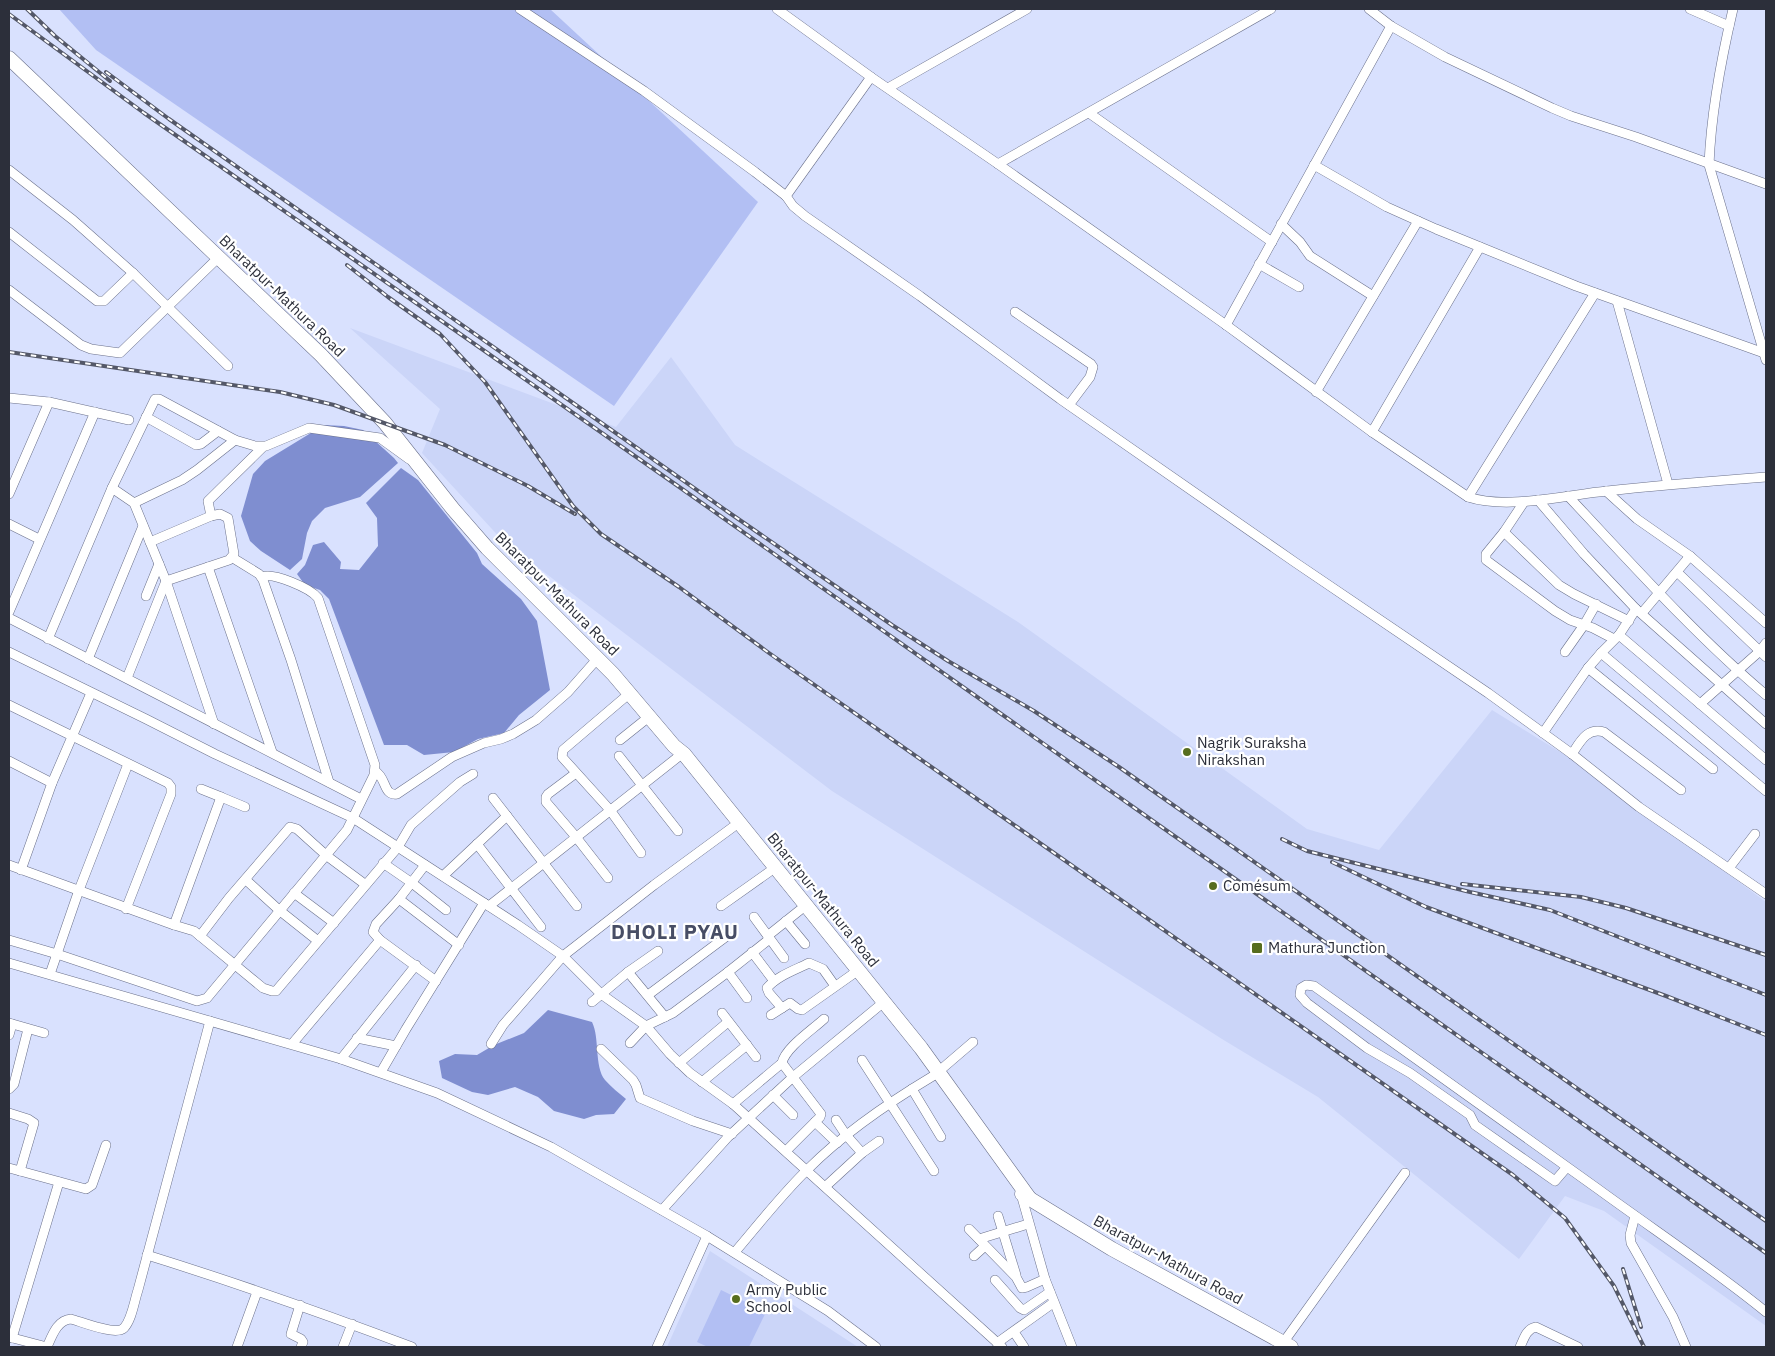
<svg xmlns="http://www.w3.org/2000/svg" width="1775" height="1356" font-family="'IBM Plex Sans',sans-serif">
	<rect width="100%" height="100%" fill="#d9e1fe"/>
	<g fill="#cbd5f8">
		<path d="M350 328 616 427 671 357 735 445 1018 622 1307 829 1379 850 1492 710 1573 760 1766 902V1326L1604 1211 1565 1196 1519 1259 1318 1097 1222 1039 832 791 503 541 422 453 440 409Z"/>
		<path d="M710 1251 858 1347H667Z"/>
	</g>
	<g fill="#b2bff3">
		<path d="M59 9H550L758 202 614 406 96 50Z"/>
		<path d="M721 1290 766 1312 749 1347H708L697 1342Z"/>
	</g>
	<g fill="#7f8ed0">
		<path d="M324 425 344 426 363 430 394 458 398 463 360 497 325 508 312 521 307 533 302 559 290 570 261 551 250 541 241 516 253 474 265 461Z"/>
		<path d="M401 468 418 480 477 553 482 564 521 599 537 621 550 690 519 715 504 733 478 739 454 752 424 755 407 745H384L329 599 320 590 305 585 297 574 305 565 313 545 324 542 341 562 340 569 359 570 378 546 377 518 366 503Z"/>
		<path d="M548 1010 592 1022C600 1038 594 1066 605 1080 611 1087 619 1093 626 1099L614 1114 596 1115 584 1119 554 1111 538 1097 515 1087 488 1095 472 1092 442 1078 439 1061 455 1054 477 1055 494 1045 524 1033Z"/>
	</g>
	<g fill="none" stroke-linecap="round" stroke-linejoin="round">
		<g stroke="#6b718b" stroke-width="10">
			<g id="minor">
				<path d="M520 9 644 91 755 172 786 196 793 206 805 216 920 296 1060 399 1296 563 1488 693 1572 754 1639 807 1766 894"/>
				<path d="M777 9 871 77 998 164 1226 325 1372 432 1468 497C1507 510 1566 495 1607 491 1660 485 1713 481 1766 477"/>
				<path d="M1369 9 1391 26 1445 57 1552 108 1571 116 1636 137 1766 184"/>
				<path d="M1690 9 1729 26"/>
				<path d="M1733 9C1721 60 1711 112 1709 165L1766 360"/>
				<path d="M888 88 1027 9"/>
				<path d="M1089 113 1272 242"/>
				<path d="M998 164 1271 9"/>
				<path d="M1314 165 1387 207 1436 229 1576 286 1764 353"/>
				<path d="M9 170 73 220 133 273 228 366"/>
				<path d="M786 196 871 77"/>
				<path d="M1281 224 1300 242 1310 256 1373 296"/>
				<path d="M9 232 97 301H104L133 273"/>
				<path d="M1259 264 1299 287"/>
				<path d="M9 290 81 345 91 349 120 353 219 257"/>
				<path d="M1617 301 1668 484"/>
				<path d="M1015 312 1091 364 1093 367 1090 377 1069 405"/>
				<path d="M1226 325 1391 26"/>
				<path d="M1316 392 1418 221"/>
				<path d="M9 398 49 402 129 420"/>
				<path d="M146 417 196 445 201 444 218 431"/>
				<path d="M1372 432 1480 247"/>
				<path d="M112 488 134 503 166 581 214 724"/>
				<path d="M1606 491 1637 519 1690 556 1766 623"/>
				<path d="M9 494 49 402"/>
				<path d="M1568 496C1632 564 1695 635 1766 695"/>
				<path d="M1468 497 1595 293"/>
				<path d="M1538 500 1584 554 1636 609 1766 724"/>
				<path d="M1524 502 1504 532 1486 554V560L1555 611 1570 620 1593 628 1614 639"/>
				<path d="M134 503 182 480 197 470 235 440"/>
				<path d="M211 516 208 501 263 447"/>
				<path d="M9 524 39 539"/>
				<path d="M1504 532 1559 585 1574 594 1629 621"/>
				<path d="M233 558 259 574 263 580 291 660 329 782"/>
				<path d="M208 567 272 752"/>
				<path d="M1677 572 1766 657"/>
				<path d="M146 596 159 564"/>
				<path d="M9 612 95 412"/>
				<path d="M1642 613 1690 556"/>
				<path d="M9 618 361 799"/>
				<path d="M1619 635 1766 760"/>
				<path d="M48 639 112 488 155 399H159L235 440 255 446H266L309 428 380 438 409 459"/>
				<path d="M9 652 146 719 215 754 353 818 518 925 563 956 601 994 646 1026 670 1054 690 1073 733 1104 1002 1347"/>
				<path d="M1565 652 1584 625 1596 604"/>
				<path d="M1601 653 1766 791"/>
				<path d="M88 659 143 526"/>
				<path d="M1588 668 1713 769"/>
				<path d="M127 678 166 581 229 560 234 554 228 518 220 514 211 516 150 542"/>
				<path d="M630 693 563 750 562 757 610 810 641 853"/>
				<path d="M1700 704 1760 651 1766 643"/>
				<path d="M9 705 168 783 171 787V794L126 909"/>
				<path d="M1543 733 1588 668 1601 653 1619 635 1636 609"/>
				<path d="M620 740 650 716"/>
				<path d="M1572 754C1580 742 1587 727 1604 732L1681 790"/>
				<path d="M619 756 678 831"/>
				<path d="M9 761 52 783"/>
				<path d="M375 771C387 778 383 796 397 794L452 757 484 743 501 739 513 734 536 720 568 692 598 658"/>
				<path d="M576 773 548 794 546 797V802L576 837 608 878"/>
				<path d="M201 789 221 797"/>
				<path d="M493 798 577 906"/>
				<path d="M477 844 541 927"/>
				<path d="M383 863 412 883 446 910"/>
				<path d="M9 865 174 925"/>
				<path d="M425 865 399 899 376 924 373 932 380 940 436 981"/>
				<path d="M1729 868 1755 834"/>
				<path d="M21 870 52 783 91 693"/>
				<path d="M443 876 507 816"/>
				<path d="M246 880 279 910 318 941"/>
				<path d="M366 885 327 856 297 829 290 827 229 898 200 936 263 988 272 991H276L398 847 411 825 460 782 473 774"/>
				<path d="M294 893 334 923"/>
				<path d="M399 899 459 945"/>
				<path d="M489 906 678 757"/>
				<path d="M721 906 769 872"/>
				<path d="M754 917 784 958"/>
				<path d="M786 921 805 944"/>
				<path d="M200 936 194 931 174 925 221 797 245 807"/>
				<path d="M9 940 57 954 197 1001 207 998 347 830 374 775 375 765 318 598C310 588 273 572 262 577"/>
				<path d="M752 952 774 981"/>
				<path d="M9 963 341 1059 437 1093 551 1147 707 1236 828 1311 876 1347"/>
				<path d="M628 972 665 1017"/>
				<path d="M728 972 747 998"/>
				<path d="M50 974 79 890 128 764"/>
				<path d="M648 995 727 936"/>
				<path d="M592 1002 628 972 658 951"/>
				<path d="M782 1008 790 1003 798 1009 802 1010 853 974"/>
				<path d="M722 1013 756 1057"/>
				<path d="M771 1015 782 1008 769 993 767 988C777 976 795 970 809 963L823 969 835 986"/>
				<path d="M9 1023 44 1033"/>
				<path d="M9 1035 12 1024"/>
				<path d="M357 1038 396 1046"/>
				<path d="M630 1043 646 1026 673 1013 728 972 767 941 770 934 800 910"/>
				<path d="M292 1044 380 940"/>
				<path d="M491 1044 503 1025 563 956 654 885 733 827"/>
				<path d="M601 1049 633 1080 636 1085 640 1098 693 1121 732 1134"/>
				<path d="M341 1059 416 965"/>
				<path d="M862 1060 934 1171"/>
				<path d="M679 1063 728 1022"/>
				<path d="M381 1072 406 1029 484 903"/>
				<path d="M938 1072 973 1042"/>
				<path d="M702 1082 747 1045"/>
				<path d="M9 1089 14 1084 28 1029"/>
				<path d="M912 1089 941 1137"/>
				<path d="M773 1095 793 1115"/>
				<path d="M733 1104 782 1063"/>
				<path d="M9 1113 28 1119 34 1123 20 1171"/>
				<path d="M836 1120 846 1135 862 1153"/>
				<path d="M815 1122 837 1143"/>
				<path d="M786 1151 820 1117 821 1114 782 1063C785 1048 812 1030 824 1019"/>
				<path d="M1567 1167 1555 1181 1475 1125 1470 1115 1410 1073 1367 1048 1307 1003 1300 995 1301 988 1306 985 1314 986C1408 1054 1503 1121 1598 1189 1654 1230 1712 1268 1766 1312"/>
				<path d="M9 1168 86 1189 92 1185 106 1145"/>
				<path d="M826 1186 862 1153 879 1141"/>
				<path d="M1021 1194 1045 1279 1072 1347"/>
				<path d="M662 1210 728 1137 793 1077 879 1006"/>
				<path d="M998 1216 1016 1275"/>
				<path d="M1635 1216 1630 1235 1631 1243 1673 1317 1686 1347"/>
				<path d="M969 1229 1016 1277 1022 1288 1027 1287 1045 1279"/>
				<path d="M979 1239 1028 1224"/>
				<path d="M735 1252C759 1224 782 1194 808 1169 845 1132 888 1103 933 1076"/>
				<path d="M147 1255C237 1283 325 1314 412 1347"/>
				<path d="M974 1256 985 1246"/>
				<path d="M995 1280 1020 1308 1024 1310 1050 1292"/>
				<path d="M300 1305 291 1334 301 1339 303 1342 301 1347"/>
				<path d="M1014 1332 1024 1347"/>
				<path d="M9 1337 47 1347"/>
				<path d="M12 1338 59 1182"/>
				<path d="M997 1343 1053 1303"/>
				<path d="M1283 1343 1405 1173"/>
				<path d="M47 1347C52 1336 57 1320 71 1319 82 1322 116 1336 124 1328 132 1319 134 1302 138 1290L210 1021"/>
				<path d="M237 1347 257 1292"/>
				<path d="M343 1347 352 1324"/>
				<path d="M657 1347 707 1236"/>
				<path d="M1520 1347C1524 1339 1526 1329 1536 1327L1578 1347"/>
			</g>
		</g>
		<g stroke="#6b718b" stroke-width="15">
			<g id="highway">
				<path d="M9 58 321 355 385 423 453 509 487 548 613 674 674 746 684 754 921 1048 1030 1199"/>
				<path d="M1022 1194 1112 1249 1291 1347"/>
			</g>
		</g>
		<use href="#minor" stroke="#fff" stroke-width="9"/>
		<use href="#highway" stroke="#fff" stroke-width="14"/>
		<g stroke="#545868" stroke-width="4">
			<g id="rail">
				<path d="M27 9 55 36 110 81"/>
				<path d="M9 14 144 113 675 484 1766 1253"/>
				<path d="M106 72 169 119 731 514 892 625 948 661 1034 711 1119 767 1766 1221"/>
				<path d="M347 265 388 297 440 334 485 382 573 506 601 534 679 587 769 653 1513 1175 1565 1218 1614 1286 1644 1347"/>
				<path d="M9 352 280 392 334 405 445 445 528 486 575 514"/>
				<path d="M1282 839 1307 851 1470 892 1550 910 1766 995"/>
				<path d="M1332 862 1426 907 1666 996 1766 1035"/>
				<path d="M1462 884 1581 897 1626 908 1766 955"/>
				<path d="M1623 1269 1641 1327"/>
			</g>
		</g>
		<use href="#rail" stroke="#fff" stroke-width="2" stroke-dasharray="5.5" stroke-linecap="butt"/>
	</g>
	<g fill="#576d1e" stroke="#fff" stroke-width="2">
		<circle cx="1187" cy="752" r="5"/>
		<circle cx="1213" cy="886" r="5"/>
		<rect x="1251" y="942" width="12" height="12" rx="2.5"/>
		<circle cx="736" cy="1299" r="5"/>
	</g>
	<g text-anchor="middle" stroke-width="4.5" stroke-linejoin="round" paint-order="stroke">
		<g font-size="15" fill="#2c2f3a" stroke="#fff">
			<text transform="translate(282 296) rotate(44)" y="5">Bharatpur-Mathura Road</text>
			<text transform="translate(557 594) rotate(45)" y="5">Bharatpur-Mathura Road</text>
			<text transform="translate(823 900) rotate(51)" y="5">Bharatpur-Mathura Road</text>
			<text transform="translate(1168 1260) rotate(29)" y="5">Bharatpur-Mathura Road</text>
		</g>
		<g font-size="15" fill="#2c2f3a" stroke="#fff" text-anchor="start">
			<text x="1197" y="748">Nagrik Suraksha<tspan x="1197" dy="17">Nirakshan</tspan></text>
			<text x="1223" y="891">Comésum</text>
			<text x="1268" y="953">Mathura Junction</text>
			<text x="746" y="1295">Army Public<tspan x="746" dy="17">School</tspan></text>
		</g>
		<g font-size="20" font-weight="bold" letter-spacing="1" fill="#474d65" stroke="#fff">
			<text x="675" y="939">DHOLI PYAU</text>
		</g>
	</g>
	<rect width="1775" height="1356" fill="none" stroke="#2c2f3a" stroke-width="20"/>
</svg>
